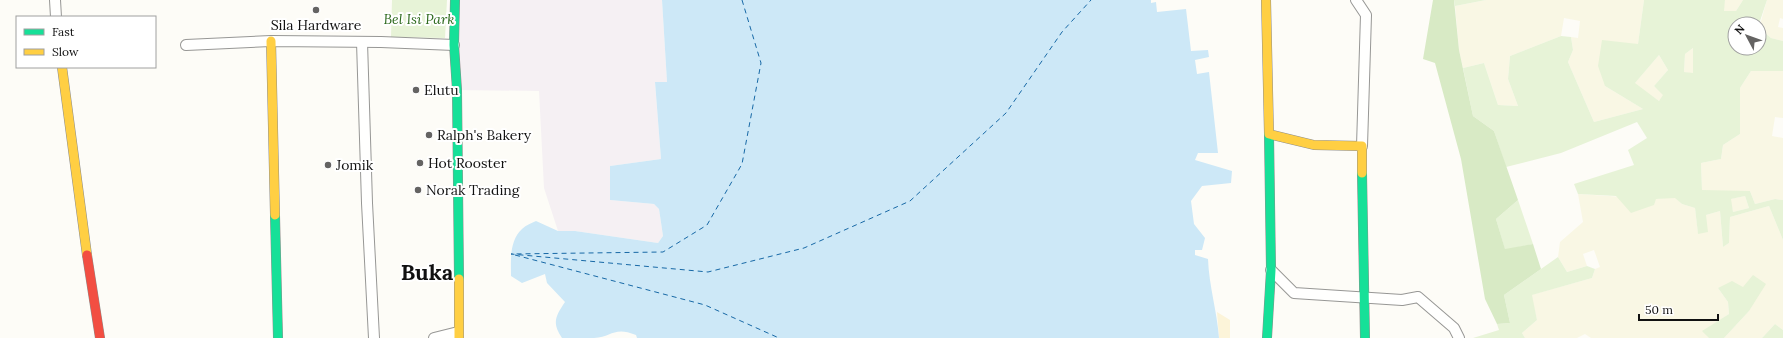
<svg xmlns="http://www.w3.org/2000/svg" width="1783" height="338" font-family="Lora,serif">
	<rect width="100%" height="100%" fill="#fdfcf7"/>
	<path fill="#f5f0f3" d="M455 0H662L667 82 655 83 661 159 610 166V200L654 204 659 209 663 236 658 243 575 231H558L544 188 539 91 457 90Z"/>
	<g fill="#f9f7e4">
		<path d="M1486 0H1644L1638 44 1605 86 1643 109 1594 122 1568 62 1573 50 1571 37 1578 38 1580 21 1564 18 1561 36 1510 56 1508 79 1518 106 1498 105 1484 63 1463 68 1459 50 1455 6Z"/>
		<path d="M1725 0H1743L1736 11H1723Z"/>
		<path d="M1767 0H1783V19L1780 18 1778 27 1783 28V41L1771 38 1759 28Z"/>
		<path d="M1693 48V74L1684 72 1685 54Z"/>
		<path d="M1659 55 1668 70 1654 86 1664 95 1659 101 1634 84Z"/>
		<path d="M1751 71H1783V118L1775 117 1772 136 1783 138V200L1775 199 1755 204 1750 191H1702L1701 163 1721 159 1723 145 1740 134V88Z"/>
		<path d="M1578 194 1655 199 1675 197 1682 204 1695 208 1698 233 1706 215 1720 211 1723 247 1729 243 1730 217 1769 206 1783 240V330L1775 324 1762 338H1724L1749 311 1743 287 1718 288 1728 302 1729 314 1703 331 1709 338H1591L1585 334 1577 338H1525L1522 333 1537 320 1531 295 1592 278 1595 269 1600 267 1594 250 1583 254 1587 266 1567 272 1558 257 1560 242 1583 222Z"/>
		<path d="M1745 196 1749 208 1733 212 1730 199Z"/>
	</g>
	<g fill="#e7f3d7" fill-rule="evenodd">
		<path d="M392 0H447L445 38 391 37Z"/>
		<path d="M1454 0H1486L1455 6Z"/>
		<path d="M1644 0H1725L1724 11H1736L1743 0H1767L1759 24H1735V48H1759V28L1771 38 1783 41V71H1751L1740 88V134L1723 145 1721 159 1701 163 1702 190 1750 191 1755 204 1775 199 1783 200V240L1769 206 1730 217 1729 243 1723 247 1720 211 1706 215 1708 232 1698 234 1695 208 1682 204 1675 198 1656 199 1654 205 1631 213 1616 196 1578 194 1574 184 1634 165 1628 150 1647 138 1637 122 1561 153 1506 167 1494 131 1473 116 1463 68 1484 63 1498 105 1518 106 1508 79 1510 56 1561 36 1571 37 1573 50 1568 62 1594 122 1643 109 1605 86 1598 66 1602 40 1638 44ZM1693 48V73L1684 72 1685 54ZM1659 55 1668 70 1654 86 1663 95 1659 101 1635 83ZM1745 196 1749 208 1733 212 1731 199Z"/>
		<path d="M1518 200 1533 244 1505 250 1496 219Z"/>
		<path d="M1558 257 1567 272 1587 266 1595 269 1592 278 1532 295 1537 320 1522 333 1525 338H1473L1499 330 1497 324 1510 323 1504 295Z"/>
		<path d="M1753 275 1766 284 1749 311 1724 338H1709L1702 331 1729 314 1728 302 1718 288 1732 281 1743 287Z"/>
		<path d="M1775 324 1783 330V338H1762Z"/>
	</g>
	<path fill="#d8eac5" d="M1433 0H1454L1459 50 1473 116 1494 131 1518 200 1496 219 1505 249 1533 244 1541 269 1504 295 1510 323 1497 324 1485 299 1461 159 1435 63 1423 59Z"/>
	<path fill="#fcf4d9" d="M1217 312 1230 320V338H1219Z"/>
	<path fill="#cde8f7" d="M662 0H1151V3L1156 2 1157 12 1186 9 1191 51 1208 50 1209 57 1195 60 1197 74 1209 72 1218 153H1198L1195 160 1232 171 1231 183 1202 186 1191 201 1194 224 1205 238 1202 250H1195V255L1208 259C1209 286 1217 311 1219 338H637L636 335C614 326 612 337 594 338 583 338 573 338 562 338 552 323 555 317 565 302L547 283 545 274 522 283 511 276C511 261 509 241 522 229 526 225 532 223 536 221L558 231H575L658 243 663 236 659 209 654 204 610 200V166L661 159 655 82H667Z"/>
	<g fill="none" stroke-linecap="round" stroke-linejoin="round">
		<g stroke="#1768a6" stroke-width="1" stroke-dasharray="5 4" stroke-linecap="butt">
			<path d="M742 0 761 63 742 164 707 225 663 252 511 254 708 272 804 248 910 201 1006 113 1062 32 1091 0"/>
			<path d="M515 255 705 305 779 338"/>
		</g>
		<g stroke="#979795" stroke-width="12">
			<g id="street">
				<path d="M55 0 56 17"/>
				<path d="M1356 0 1366 15 1362 146"/>
				<path d="M362 42 367 203 374 338"/>
				<path d="M186 45 271 41 381 42 454 45"/>
				<path d="M1271 270 1294 293 1402 300 1418 297 1454 328 1459 338"/>
				<path d="M434 338 458 332"/>
			</g>
		</g>
		<g stroke="#8e8d8b" stroke-width="10">
			<g id="fast">
				<path d="M455 0 454 45 457 90 459 279"/>
				<path d="M1362 173 1365 338"/>
				<path d="M275 215 278 338"/>
				<path d="M1267 338 1271 270 1269 134"/>
			</g>
		</g>
		<g stroke="#8e8d8b" stroke-width="10">
			<g id="slow">
				<path d="M1266 0 1269 134 1314 145 1362 146V173"/>
				<path d="M271 41 275 215"/>
				<path d="M62 67 87 255"/>
				<path d="M459 279V338"/>
			</g>
		</g>
		<g stroke="#8e8d8b" stroke-width="10">
			<path id="jam" d="M87 255 100 338"/>
		</g>
		<use href="#street" stroke="#fffffe" stroke-width="10"/>
		<use href="#fast" stroke="#16e098" stroke-width="9"/>
		<use href="#slow" stroke="#ffcf43" stroke-width="9"/>
		<use href="#jam" stroke="#f24e42" stroke-width="9"/>
	</g>
	<g fill="#646362" stroke="#fff" stroke-width="1.5">
		<circle cx="316" cy="10" r="4"/>
		<circle cx="416" cy="90" r="4"/>
		<circle cx="429" cy="135" r="4"/>
		<circle cx="420" cy="163" r="4"/>
		<circle cx="328" cy="165" r="4"/>
		<circle cx="418" cy="190" r="4"/>
	</g>
	<g text-anchor="middle" stroke-width="4" stroke-linejoin="round" paint-order="stroke">
		<g font-size="14" font-style="italic" fill="#2f6b1f" stroke="#fff">
			<text x="419" y="24">Bel Isi Park</text>
		</g>
		<g font-size="14" fill="#111" stroke="#fff" text-anchor="start">
			<text x="316" y="30" text-anchor="middle">Sila Hardware</text>
			<text x="424" y="95">Elutu</text>
			<text x="437" y="140">Ralph's Bakery</text>
			<text x="428" y="168">Hot Rooster</text>
			<text x="336" y="170">Jomik</text>
			<text x="426" y="195">Norak Trading</text>
		</g>
		<g font-size="22" font-weight="bold" fill="#111" stroke="#fff">
			<text x="427" y="280">Buka</text>
		</g>
	</g>
	<rect x="16" y="16" width="140" height="52" fill="#ffffff" stroke="#a0a0a0"/>
	<rect x="24" y="29" width="20" height="6" fill="#16e098" stroke="#a0a0a0"/>
	<text x="52" y="36" font-size="12" fill="#111111">Fast</text>
	<rect x="24" y="49" width="20" height="6" fill="#ffcf43" stroke="#a0a0a0"/>
	<text x="52" y="56" font-size="12" fill="#111111">Slow</text>
	<g transform="translate(1747 36) rotate(311)"><circle r="19" fill="#ffffff" stroke="#a0a0a0"/>
	<path d="M0-3L7 15L0 10L-7 15Z" fill="#646362"/>
	<text y="-6" font-size="11" font-weight="bold" text-anchor="middle" fill="#111111">N</text>
	</g>
	<path d="M1639 314v6h79v-6" fill="none" stroke="#111111" stroke-width="2"/>
	<text x="1645" y="314" font-size="12" fill="#111111" stroke="#ffffff" stroke-width="3" paint-order="stroke">50 m</text>
</svg>
